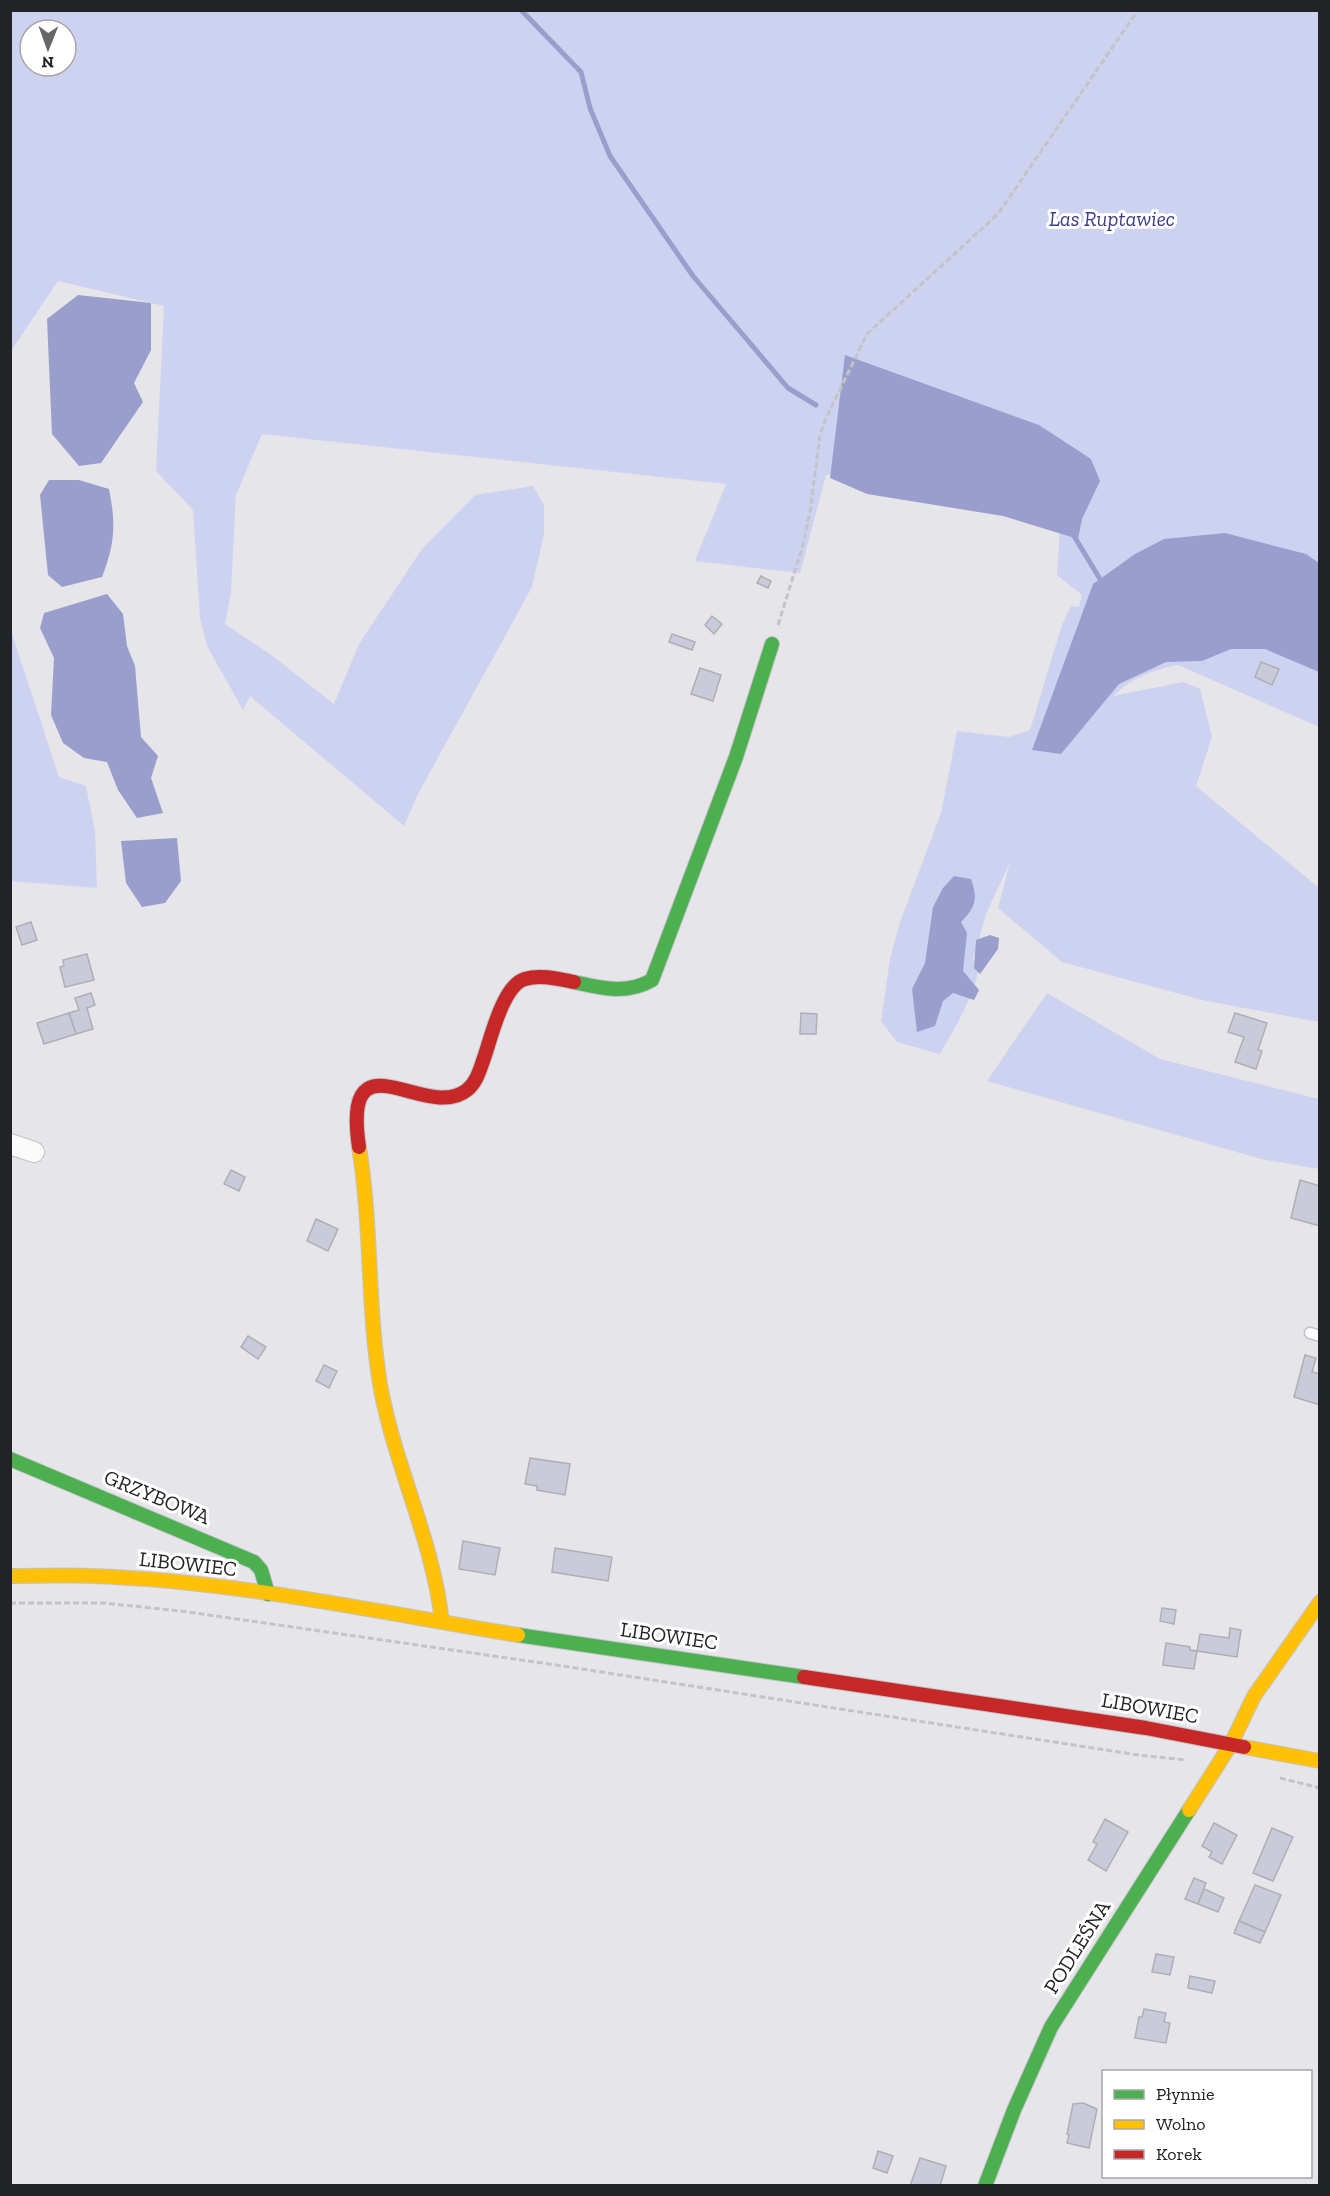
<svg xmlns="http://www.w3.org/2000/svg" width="1330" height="2196" font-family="'Zilla Slab',serif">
	<rect width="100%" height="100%" fill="#e5e5ea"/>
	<g fill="#ced2f1" fill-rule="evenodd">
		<path d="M11 11H1319V727L1178 665C1152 670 1131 678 1113 696L1183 682 1200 689 1212 737 1196 786 1319 888V1022L1202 1000 1062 962 998 908 1010 862 986 914 973 959 979 969C970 1004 957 1024 940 1054L897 1042 881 1021 890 959 899 925 941 813 957 731 1009 737 1030 730 1062 625 1071 606 1079 607 1082 595 1057 575 1060 529 848 470 826 475 800 573 695 561 726 484 262 434 236 495 231 592 225 624 270 654 334 704 359 644 422 549 475 495 533 486 544 505V534L532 587 418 794 404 826 250 696 243 710 207 646 200 618 193 510 156 471 164 306 58 281 11 351ZM30 30H66V66H30Z"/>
		<path d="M11 631 59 777 86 786 95 832 97 888 11 881Z"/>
		<path d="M1047 993 1160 1059 1319 1099V1169L1261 1159 987 1081Z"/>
	</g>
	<g fill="#9a9ecd">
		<path d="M78 295 151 303V350L134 383 143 402 101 463 79 466 52 434 47 319Z"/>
		<path d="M845 355 1039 425 1091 459 1100 481 1082 519 1078 539 1003 516 867 494 830 478Z"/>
		<path d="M49 480H79L109 489C116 525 115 543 102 577L62 587 48 575 40 495Z"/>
		<path d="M1225 533 1306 554 1319 563V672L1265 649H1231L1202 661 1166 662 1119 684 1061 754 1032 750 1093 584 1135 554 1164 539Z"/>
		<path d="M107 594 123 614 127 646 135 666 141 737 158 756 151 778 163 813 137 818 118 790 107 762 84 758 63 743 51 715 54 658 40 628 44 613Z"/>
		<path d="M177 838 181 881 165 903 142 907 126 883 121 841Z"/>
		<path d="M954 876 971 879C978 899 976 907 961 922L967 933 963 971 979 990 974 1000 953 993 943 1001 935 1026 917 1032 912 989 925 963 933 907 943 888Z"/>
		<path d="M990 935 999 938 998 949 980 974 974 968 976 940Z"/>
	</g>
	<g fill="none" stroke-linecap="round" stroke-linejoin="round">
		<g stroke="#9a9ecd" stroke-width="5">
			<path d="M521 10 581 72 590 108 610 156 693 276 788 388 816 405"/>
			<path d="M1074 536 1103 584"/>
		</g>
	</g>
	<g fill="#c9cada" stroke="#afafb3" stroke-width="1.5">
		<path d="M761 576 771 581 768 588 757 583Z"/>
		<path d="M712 616 722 624 714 634 705 625Z"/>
		<path d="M672 634 695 642 692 650 669 642Z"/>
		<path d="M1261 662 1279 669 1272 685 1255 677Z"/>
		<path d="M700 668 721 675 713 701 691 694Z"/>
		<path d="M31 922 37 940 22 945 16 927Z"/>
		<path d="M87 954 94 980 65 987 60 967 64 966 63 960Z"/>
		<path d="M91 993 95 1005 87 1008 93 1029 76 1034 69 1013 79 1010 75 998Z"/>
		<path d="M69 1013 76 1034 44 1044 37 1023Z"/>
		<path d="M801 1013 817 1014 816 1034H800Z"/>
		<path d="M1235 1013 1267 1023 1258 1050 1262 1051 1256 1069 1235 1062 1244 1037 1228 1032Z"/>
		<path d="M231 1170 245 1177 239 1191 224 1184Z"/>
		<path d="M1300 1180 1320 1186V1226L1291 1218Z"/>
		<path d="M316 1219 338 1229 328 1251 307 1241Z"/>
		<path d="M248 1336 266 1347 258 1359 241 1347Z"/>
		<path d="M1305 1355 1316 1358 1312 1372 1320 1374V1405L1294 1397Z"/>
		<path d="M324 1365 337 1371 329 1388 316 1381Z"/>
		<path d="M530 1458 570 1464 565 1495 537 1490V1486L525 1484Z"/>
		<path d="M463 1541 500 1548 495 1575 459 1569Z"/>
		<path d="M555 1548 612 1557 608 1581 552 1572Z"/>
		<path d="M1162 1608 1176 1610 1174 1624 1160 1621Z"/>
		<path d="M1230 1628 1241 1630 1237 1657 1197 1651 1200 1634 1229 1638Z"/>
		<path d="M1166 1643 1190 1647V1650L1197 1651 1194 1669 1163 1665Z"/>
		<path d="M1105 1819 1128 1832 1106 1871 1088 1860 1097 1844 1093 1842Z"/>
		<path d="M1214 1823 1237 1835 1222 1864 1209 1857 1212 1852 1202 1846Z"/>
		<path d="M1272 1828 1293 1837 1273 1881 1253 1873Z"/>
		<path d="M1194 1878 1206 1883 1198 1904 1185 1899Z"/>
		<path d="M1255 1885 1281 1895 1265 1932 1239 1921Z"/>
		<path d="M1204 1889 1224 1898 1218 1912 1198 1904Z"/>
		<path d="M1239 1921 1265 1932 1260 1943 1234 1933Z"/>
		<path d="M1156 1954 1174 1957 1170 1975 1152 1972Z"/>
		<path d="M1190 1976 1215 1981 1212 1993 1188 1988Z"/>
		<path d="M1144 2009 1166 2013 1164 2022 1170 2023 1166 2043 1135 2038 1139 2017H1142Z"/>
		<path d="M1083 2103 1097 2109 1089 2148 1067 2143 1069 2135 1067 2134 1073 2104Z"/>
		<path d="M878 2151 893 2156 887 2173 873 2168Z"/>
		<path d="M920 2158 946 2166 940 2186H910Z"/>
	</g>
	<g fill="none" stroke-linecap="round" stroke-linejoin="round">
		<g stroke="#c3c3c7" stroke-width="13">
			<path id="lane" d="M1310 1333 1320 1336"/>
		</g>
		<g stroke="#c3c3c7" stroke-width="22">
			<path id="street" d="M10 1144 34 1152"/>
		</g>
		<g stroke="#c3c3c7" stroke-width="16">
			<g id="fast">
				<path d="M574 982C601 988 627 995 652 980L736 757 772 644"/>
				<path d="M10 1459 254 1562 261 1570 268 1594"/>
				<path d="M518 1635 804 1677"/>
				<path d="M985 2186 1014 2110 1051 2027 1189 1810"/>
			</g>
		</g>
		<g stroke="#c3c3c7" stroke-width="16">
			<g id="slow">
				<path d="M359 1147C372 1226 367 1305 380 1384 394 1465 433 1539 442 1622"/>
				<path d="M10 1576C37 1576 65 1575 92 1576 235 1581 378 1612 518 1635"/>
				<path d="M1244 1747 1320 1761"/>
				<path d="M1189 1810 1231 1744 1254 1696 1320 1602"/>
			</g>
		</g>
		<g stroke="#c3c3c7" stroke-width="16">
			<g id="jam">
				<path d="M359 1147C342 1030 426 1123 467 1090 477 1082 480 1069 484 1058 491 1038 503 985 525 979 540 974 559 979 574 982"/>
				<path d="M804 1677 1146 1728 1244 1747"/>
			</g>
		</g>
		<g stroke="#c3c4c6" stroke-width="3" stroke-dasharray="6 3" stroke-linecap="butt">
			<path d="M778 625 803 545 810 512 820 435 826 418 867 334 998 214 1138 10"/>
			<path d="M10 1603H103L181 1611 556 1665 1138 1755 1186 1760"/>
			<path d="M1280 1778 1320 1788"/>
		</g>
		<use href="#lane" stroke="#fbfbfc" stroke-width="10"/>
		<use href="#street" stroke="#fbfbfc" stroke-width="20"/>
		<use href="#fast" stroke="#4caf50" stroke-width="14"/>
		<use href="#slow" stroke="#ffc107" stroke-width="14"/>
		<use href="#jam" stroke="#c62828" stroke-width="14"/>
	</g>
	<g text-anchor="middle" stroke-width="6" stroke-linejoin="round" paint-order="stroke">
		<g font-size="21" font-style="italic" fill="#3d3d8c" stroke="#fff">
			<text x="1112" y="226">Las Ruptawiec</text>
		</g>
		<g font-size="21" fill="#222326" stroke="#fff">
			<text transform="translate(157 1497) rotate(22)" y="7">GRZYBOWA</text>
			<text transform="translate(188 1564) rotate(6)" y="7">LIBOWIEC</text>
			<text transform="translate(669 1636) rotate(8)" y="7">LIBOWIEC</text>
			<text transform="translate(1150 1708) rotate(10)" y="7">LIBOWIEC</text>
			<text transform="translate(1077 1947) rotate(-58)" y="7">PODLEŚNA</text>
		</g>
	</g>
	<rect width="1330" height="2196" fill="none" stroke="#222326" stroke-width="24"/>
	<rect x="1102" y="2070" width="210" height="108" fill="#ffffff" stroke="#a7a7a8" stroke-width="1.5"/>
	<rect x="1114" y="2090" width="30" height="9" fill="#4caf50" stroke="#a7a7a8" stroke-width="1.5"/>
	<text x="1156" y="2100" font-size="18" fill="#222326">Płynnie</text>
	<rect x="1114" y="2120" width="30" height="9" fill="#ffc107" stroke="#a7a7a8" stroke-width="1.5"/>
	<text x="1156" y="2130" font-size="18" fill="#222326">Wolno</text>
	<rect x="1114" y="2150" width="30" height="9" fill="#c62828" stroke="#a7a7a8" stroke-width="1.5"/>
	<text x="1156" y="2160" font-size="18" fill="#222326">Korek</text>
	<g transform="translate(48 48) rotate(181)"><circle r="28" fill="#ffffff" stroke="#a7a7a8" stroke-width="1.5"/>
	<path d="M0-4.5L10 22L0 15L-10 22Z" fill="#66676b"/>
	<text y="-9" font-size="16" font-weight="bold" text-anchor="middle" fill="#222326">N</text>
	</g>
</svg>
